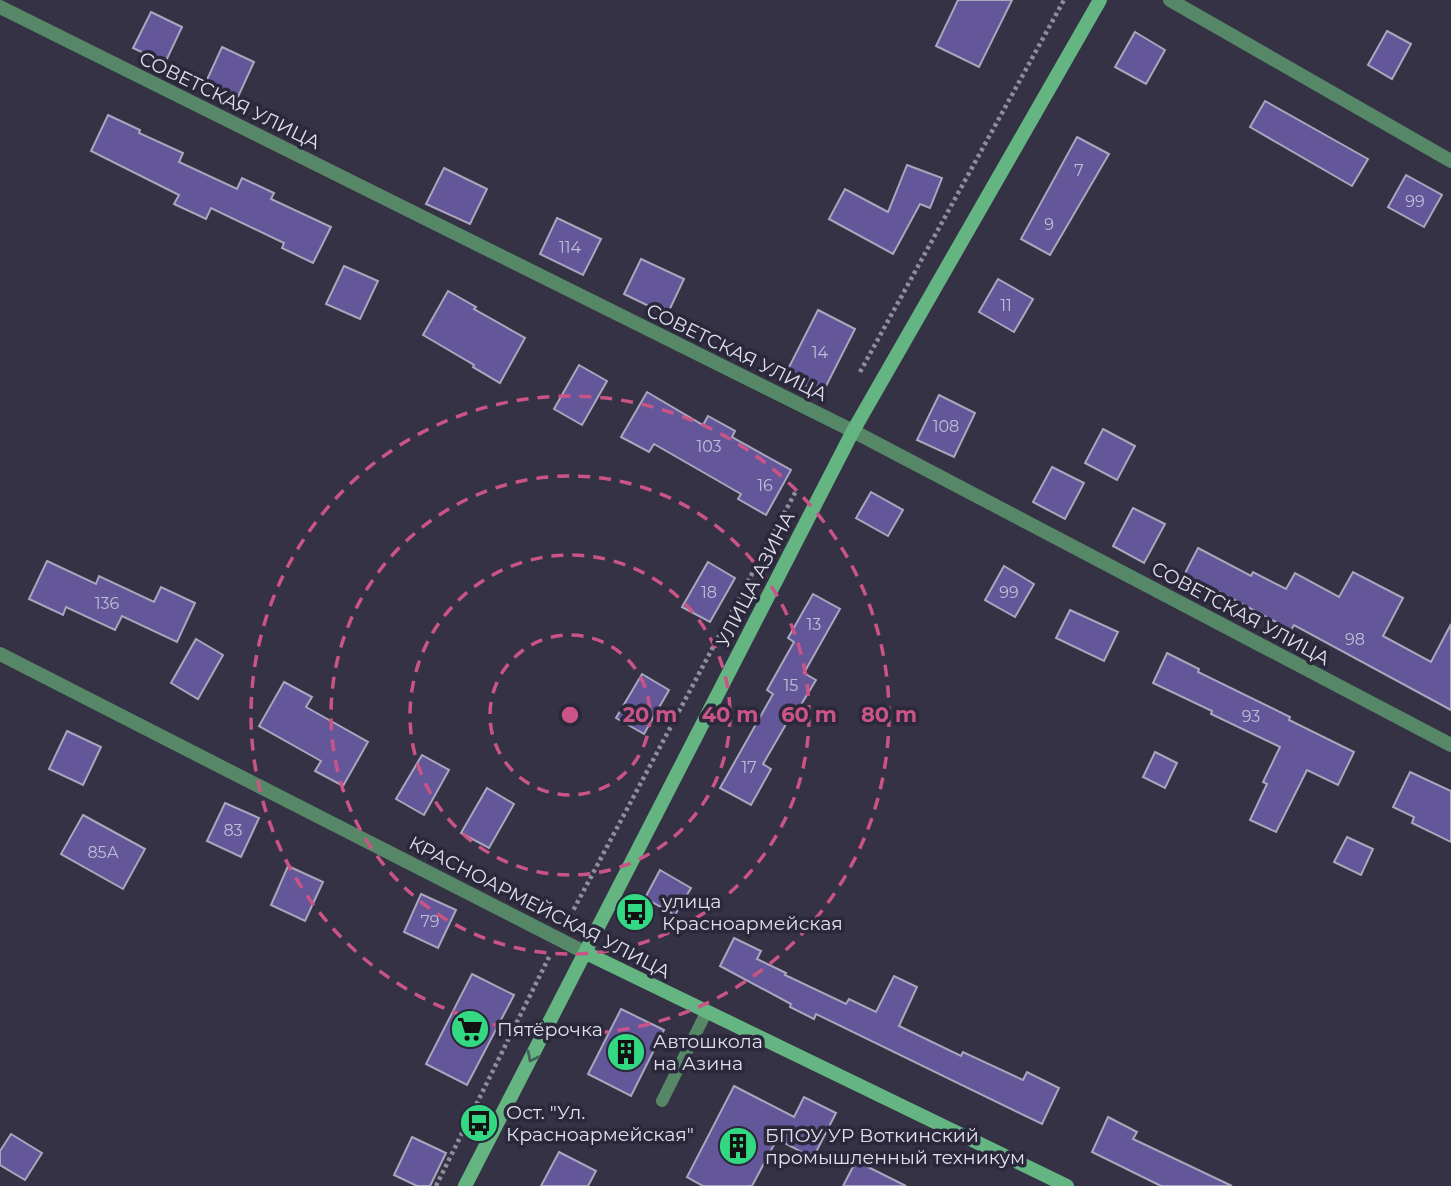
<svg xmlns="http://www.w3.org/2000/svg" width="1451" height="1186" font-family="Montserrat,sans-serif">
	<rect width="100%" height="100%" fill="#343244"/>
	<g fill="#635799" stroke="#a9a7bd" stroke-width="2">
		<path d="M958 0H1012L979 67 936 46Z"/>
		<path d="M151 12 182 27 165 63 133 48Z"/>
		<path d="M1387 31 1411 44 1392 79 1368 65Z"/>
		<path d="M1135 32 1165 50 1146 84 1115 67Z"/>
		<path d="M222 47 254 62 237 99 205 84Z"/>
		<path d="M1265 101 1368 159 1352 186 1250 127Z"/>
		<path d="M108 115 140 130 139 133 183 153 179 162 237 189 242 178 274 193 271 199 331 227 313 263 282 248 284 243 211 208 206 219 174 204 179 195 91 151Z"/>
		<path d="M1077 137 1109 154 1050 255 1021 239Z"/>
		<path d="M907 165 942 178 930 208 920 204 893 254 829 219 845 189 888 212Z"/>
		<path d="M444 168 487 189 470 224 426 204Z"/>
		<path d="M1406 175 1442 195 1424 227 1388 207Z"/>
		<path d="M557 218 601 239 583 275 540 254Z"/>
		<path d="M641 259 684 279 667 315 624 294Z"/>
		<path d="M344 266 378 281 360 319 326 304Z"/>
		<path d="M998 279 1033 299 1014 332 979 312Z"/>
		<path d="M448 291 476 307 474 309 525 338 500 383 473 367 474 365 423 335Z"/>
		<path d="M818 310 855 329 822 394 785 375Z"/>
		<path d="M579 365 607 381 582 425 554 409Z"/>
		<path d="M647 392 703 425 708 416 735 431 732 437 791 470 766 515 738 499 741 494 654 444 649 452 621 437Z"/>
		<path d="M939 395 975 413 954 457 917 440Z"/>
		<path d="M1103 429 1135 446 1117 480 1085 463Z"/>
		<path d="M1052 467 1084 483 1065 519 1033 502Z"/>
		<path d="M871 492 903 510 888 536 856 518Z"/>
		<path d="M1133 508 1165 524 1144 563 1113 546Z"/>
		<path d="M1198 548 1251 576 1253 572 1286 589 1295 573 1339 597 1353 572 1403 598 1383 636 1431 662 1451 624V710L1294 625 1291 630 1216 590 1214 594 1183 577Z"/>
		<path d="M47 561 96 584 99 576 154 602 161 587 195 603 177 642 122 616 115 630 66 607 63 615 29 599Z"/>
		<path d="M708 562 735 578 710 622 682 607Z"/>
		<path d="M1004 566 1034 584 1015 617 985 600Z"/>
		<path d="M813 594 840 609 804 673 816 680 799 708 796 707 763 764 771 769 751 805 720 788 773 694 767 690 794 642 788 638Z"/>
		<path d="M1070 610 1118 632 1104 661 1056 638Z"/>
		<path d="M196 639 223 655 198 699 171 683Z"/>
		<path d="M1167 653 1199 669 1198 672 1290 717 1289 720 1354 752 1338 785 1307 770 1276 832 1250 820 1267 784 1263 782 1280 747 1211 714 1212 711 1153 683Z"/>
		<path d="M642 674 669 690 644 734 616 718Z"/>
		<path d="M284 682 312 697 306 707 368 742 343 786 315 771 321 761 259 726Z"/>
		<path d="M67 731 101 747 83 785 49 769Z"/>
		<path d="M1155 752 1177 763 1165 788 1143 777Z"/>
		<path d="M422 755 449 770 424 815 396 799Z"/>
		<path d="M1410 772 1451 791V842L1412 823 1414 817 1393 807Z"/>
		<path d="M487 788 514 804 489 848 461 833Z"/>
		<path d="M225 803 259 818 241 857 207 841Z"/>
		<path d="M83 815 145 849 123 889 61 854Z"/>
		<path d="M1347 837 1373 849 1361 875 1334 862Z"/>
		<path d="M288 866 323 882 305 921 271 905Z"/>
		<path d="M660 870 691 888 675 915 645 898Z"/>
		<path d="M421 894 456 910 438 948 404 932Z"/>
		<path d="M734 938 761 951 757 959 786 973 785 975 846 1004 849 999 876 1012 894 976 917 987 899 1026 961 1056 963 1052 1023 1080 1027 1072 1059 1088 1042 1124 816 1014 814 1019 790 1007 791 1004 720 966Z"/>
		<path d="M472 974 514 995 467 1085 426 1064Z"/>
		<path d="M621 1009 664 1030 631 1096 588 1074Z"/>
		<path d="M734 1086 794 1117 804 1097 836 1113 813 1158 777 1139 752 1186H703L687 1177Z"/>
		<path d="M1108 1117 1137 1132 1133 1139 1232 1186H1161L1092 1152Z"/>
		<path d="M11 1134 42 1153 25 1180 0 1165V1151Z"/>
		<path d="M412 1137 446 1153 430 1186H417L394 1175Z"/>
		<path d="M559 1152 596 1171 588 1186H541Z"/>
		<path d="M856 1161 906 1186H843Z"/>
	</g>
	<g fill="none" stroke-linecap="round" stroke-linejoin="round">
		<g stroke="#8f8e9c" stroke-width="4.5" stroke-dasharray="3.5 3.5" stroke-linecap="butt">
			<path d="M860 372 1064 0"/>
			<path d="M567 922 796 491"/>
			<path d="M436 1186 550 955"/>
		</g>
		<path stroke="#568767" stroke-width="12" d="M662 1101 707 1011"/>
		<g stroke="#568767" stroke-width="14">
			<path d="M1170 0 1451 161"/>
			<path d="M0 7 853 431 1451 745"/>
		</g>
		<path stroke="#568767" stroke-width="14" d="M0 654 586 953"/>
		<g stroke="#64b582" stroke-width="14">
			<path d="M586 953 1067 1186"/>
			<path d="M465 1186 853 431 1100 0"/>
		</g>
	</g>
	<defs><path id="oneway-chevron" d="M-2-3.5L2.5 0L-2 3.5" fill="none" stroke-width="1.6" stroke-linecap="round" stroke-linejoin="round" transform="scale(1.75)"/></defs>
	<use stroke="#416057" href="#oneway-chevron" transform="translate(532 1057) rotate(117)"/>
	<g fill="none" stroke="#cb5486" stroke-width="3.5" stroke-dasharray="12 9">
		<circle cx="570" cy="715" r="80"/>
		<circle cx="570" cy="715" r="160"/>
		<circle cx="570" cy="715" r="239"/>
		<circle cx="570" cy="715" r="319"/>
	</g>
	<defs>
		<g id="bus-disc" transform="scale(2.0125)"><circle r="9.5" fill="#33d882" stroke="#2a283a"/><path d="M-5-6H5V4H4V6H2V4H-2V6H-4V4H-5ZM-3.5-4V0h7V-4ZM-3.5 1.2v1.5H-2V1.2ZM2 1.2v1.5H3.5V1.2Z" fill="#111"/></g>
		<g id="supermarket-disc" transform="scale(2.0125)"><circle r="9.5" fill="#33d882" stroke="#2a283a"/><path d="M-6-5.5h2.5l.6 2H6L4.5 2H-2.5L-4.4-4H-6ZM-1.5 3.2a1.3 1.3 0 1 0 .1 0ZM3 3.2a1.3 1.3 0 1 0 .1 0Z" fill="#111"/></g>
		<g id="building-disc" transform="scale(2.0125)"><circle r="9.5" fill="#33d882" stroke="#2a283a"/><path d="M-4-6H4V6H1V3H-1V6H-4ZM-2.5-4.3h1.7v1.8h-1.7ZM.8-4.3h1.7v1.8H.8ZM-2.5-1h1.7V.8h-1.7ZM.8-1h1.7V.8H.8Z" fill="#111"/></g>
	</defs>
	<g fill-rule="evenodd">
		<use href="#bus-disc" x="635" y="912"/>
		<use href="#supermarket-disc" x="470" y="1029"/>
		<use href="#building-disc" x="626" y="1052"/>
		<use href="#bus-disc" x="479" y="1123"/>
		<use href="#building-disc" x="738" y="1146"/>
	</g>
	<g text-anchor="middle" stroke-width="7" stroke-linejoin="round" paint-order="stroke">
		<g font-size="16" fill="#c1bdd6">
			<text x="1079" y="176">7</text>
			<text x="1415" y="207">99</text>
			<text x="1049" y="230">9</text>
			<text x="570" y="253">114</text>
			<text x="1006" y="311">11</text>
			<text x="820" y="358">14</text>
			<text x="946" y="432">108</text>
			<text x="709" y="452">103</text>
			<text x="765" y="491">16</text>
			<text x="709" y="598">18</text>
			<text x="1009" y="598">99</text>
			<text x="107" y="609">136</text>
			<text x="814" y="630">13</text>
			<text x="1355" y="645">98</text>
			<text x="791" y="691">15</text>
			<text x="1251" y="722">93</text>
			<text x="749" y="773">17</text>
			<text x="233" y="836">83</text>
			<text x="103" y="858">85А</text>
			<text x="430" y="927">79</text>
		</g>
		<g font-size="19" fill="#e0dfeb" stroke="#2a283a">
			<text transform="translate(230 100) rotate(26)" y="7">СОВЕТСКАЯ УЛИЦА</text>
			<text transform="translate(737 352) rotate(26)" y="7">СОВЕТСКАЯ УЛИЦА</text>
			<text transform="translate(755 579) rotate(-63)" y="7">УЛИЦА АЗИНА</text>
			<text transform="translate(1241 613) rotate(28)" y="7">СОВЕТСКАЯ УЛИЦА</text>
			<text transform="translate(540 907) rotate(27)" y="7">КРАСНОАРМЕЙСКАЯ УЛИЦА</text>
		</g>
		<g font-size="19" fill="#e0dfeb" stroke="#2a283a" text-anchor="start">
			<text x="662" y="908">улица<tspan x="662" dy="22">Красноармейская</tspan></text>
			<text x="497" y="1036">Пятёрочка</text>
			<text x="653" y="1048">Автошкола<tspan x="653" dy="22">на Азина</tspan></text>
			<text x="506" y="1119">Ост. "Ул.<tspan x="506" dy="22">Красноармейская"</tspan></text>
			<text x="765" y="1142">БПОУ УР Воткинский<tspan x="765" dy="22">промышленный техникум</tspan></text>
		</g>
	</g>
	<circle cx="570" cy="715" r="10" fill="#cb5486" stroke="#2a283a" stroke-width="3.5"/>
	<g font-size="21" text-anchor="middle" font-weight="bold" fill="#cb5486" stroke="#2a283a" stroke-width="7" stroke-linejoin="round" paint-order="stroke">
		<text x="650" y="722">20 m</text>
		<text x="730" y="722">40 m</text>
		<text x="809" y="722">60 m</text>
		<text x="889" y="722">80 m</text>
	</g>
</svg>
